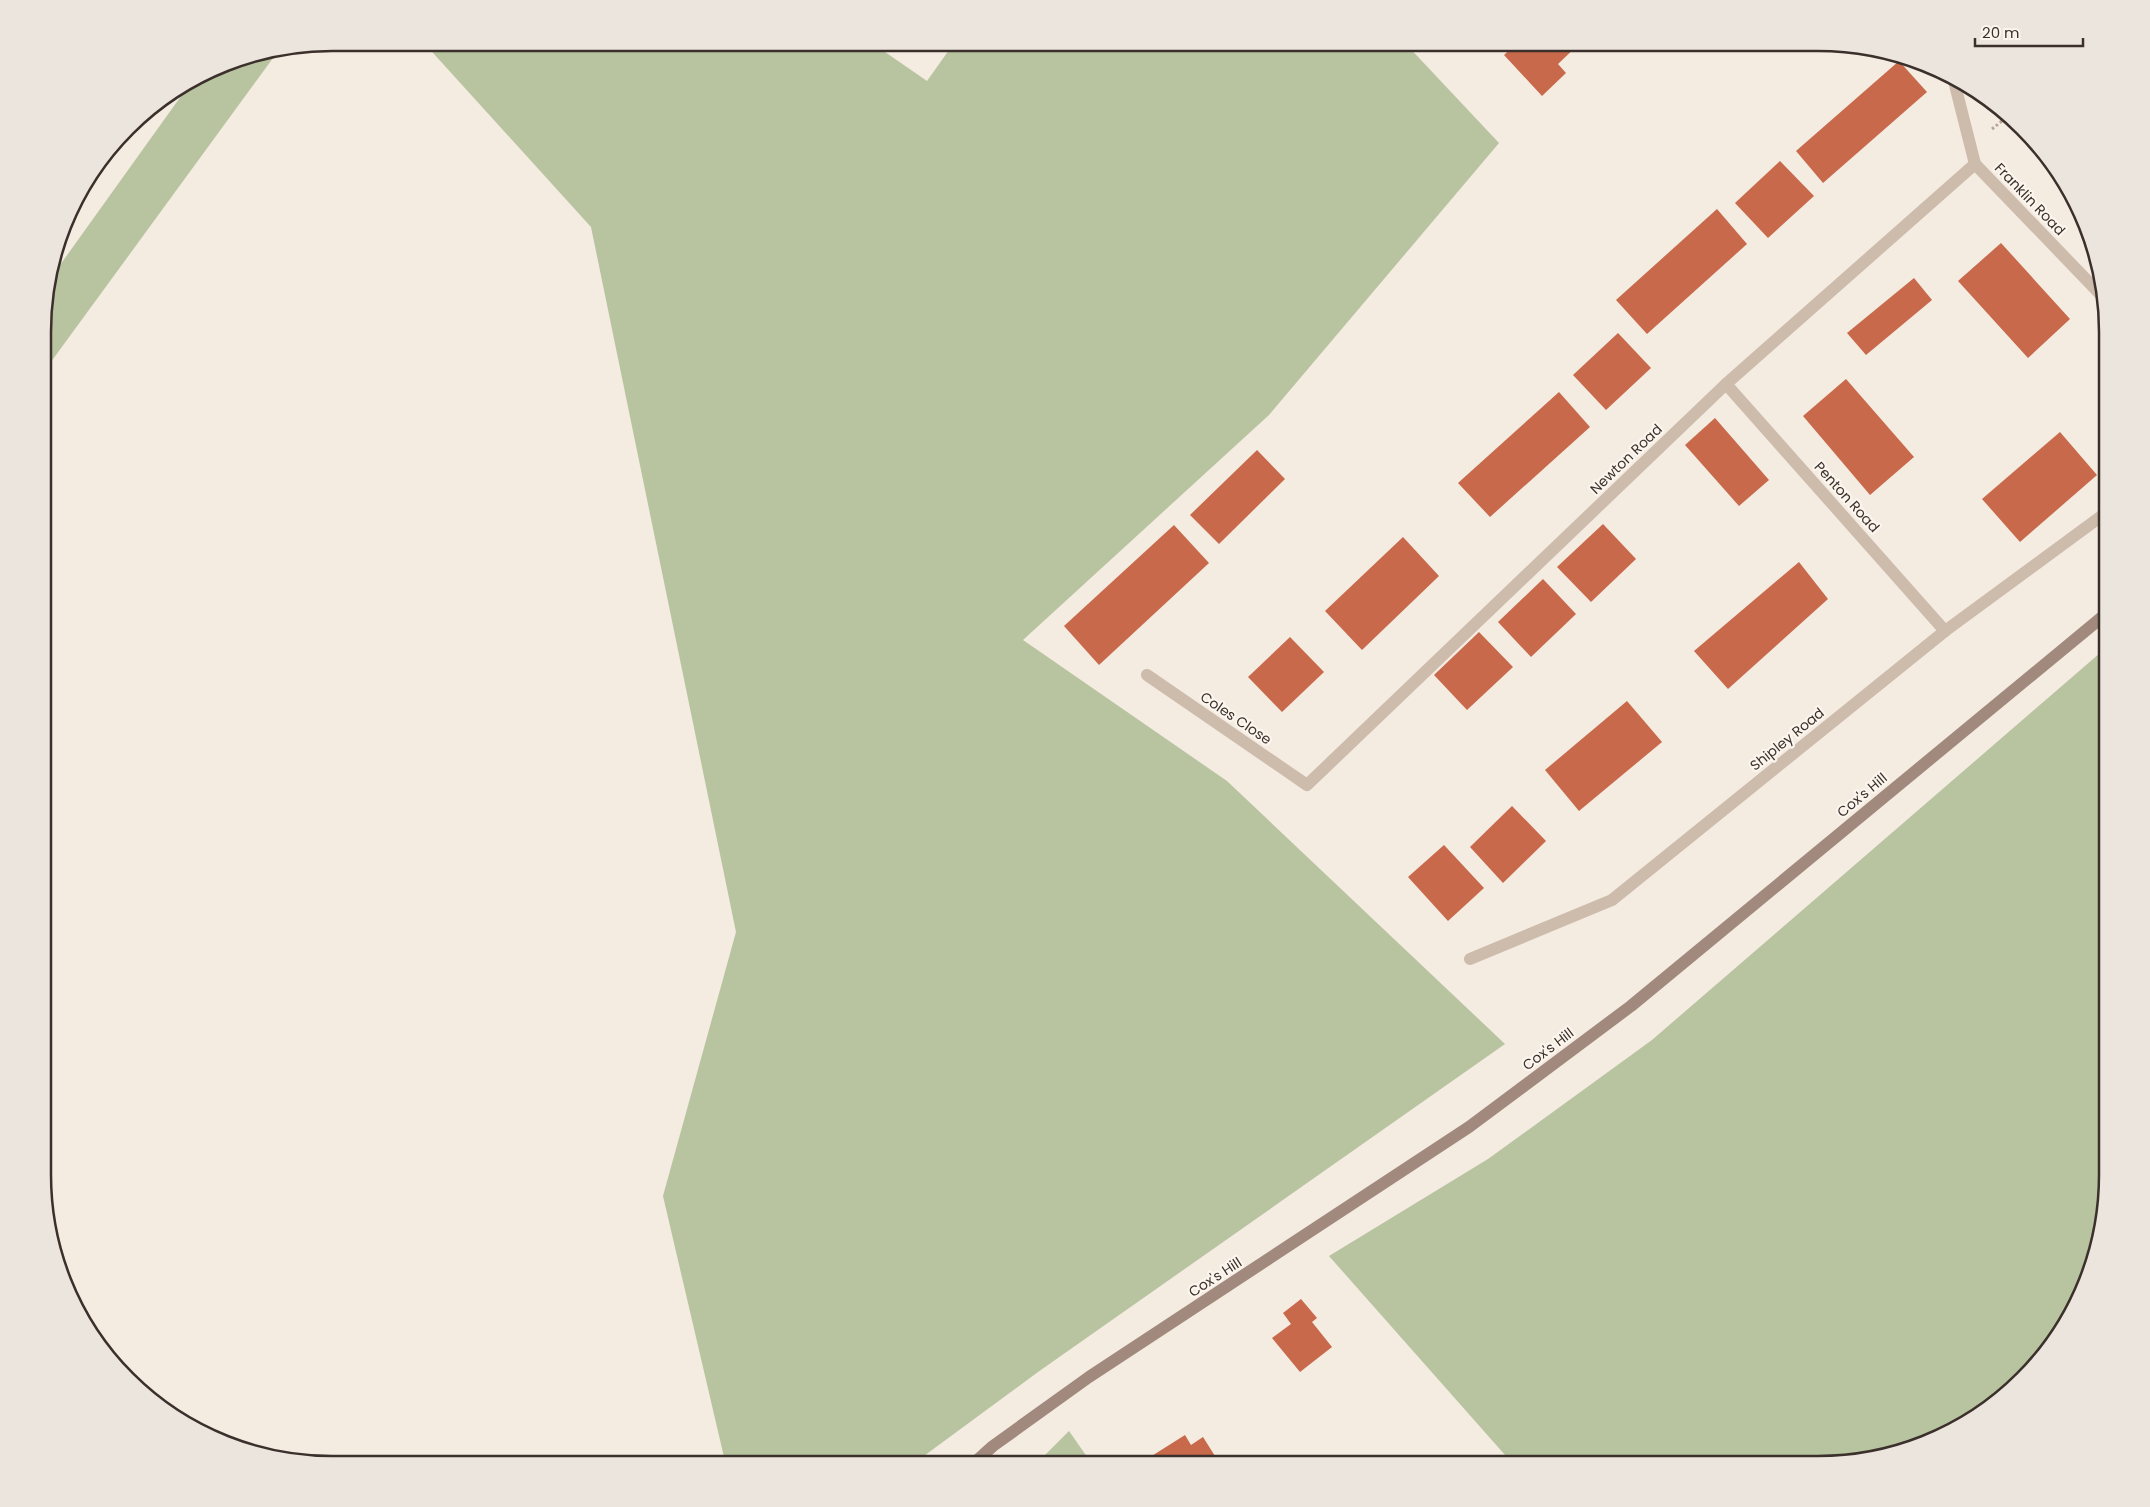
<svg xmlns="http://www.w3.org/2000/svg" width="2150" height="1507" font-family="Poppins,sans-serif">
	<rect width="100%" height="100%" fill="#f4ebe1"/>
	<g fill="#b8c4a0">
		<path d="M424 43H872L927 81 954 43H1405L1499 143 1269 415 1023 640 1227 781 1505 1044 1038 1372 913 1464H697L724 1457 663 1196 736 932 591 227Z"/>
		<path d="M276 54 45 370V295L50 279 189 85 222 64Z"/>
		<path d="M2107 647V1194L2092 1268 2048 1351 2009 1393 1946 1434 1893 1455 1818 1464H1513L1329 1256 1488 1159 1652 1040Z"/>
		<path d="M1069 1431 1092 1464H1036Z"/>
	</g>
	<g fill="#c8694b">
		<path d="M1517 43H1580L1558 64 1566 73 1542 96 1504 55Z"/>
		<path d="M1899 61 1927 92 1823 183 1796 151Z"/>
		<path d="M1780 161 1814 196 1768 238 1735 203Z"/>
		<path d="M1717 209 1747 244 1647 334 1616 300Z"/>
		<path d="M2001 243 2070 319 2028 358 1958 281Z"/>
		<path d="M1914 278 1932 300 1866 355 1847 333Z"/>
		<path d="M1618 333 1651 368 1606 410 1573 375Z"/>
		<path d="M1846 379 1914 457 1870 495 1803 416Z"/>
		<path d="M1559 392 1590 427 1490 517 1458 483Z"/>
		<path d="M1715 418 1769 480 1739 506 1685 445Z"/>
		<path d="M2060 432 2097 475 2020 542 1982 499Z"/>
		<path d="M1257 450 1285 479 1219 544 1190 515Z"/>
		<path d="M1603 524 1636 559 1591 602 1557 567Z"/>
		<path d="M1174 525 1209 563 1099 665 1064 626Z"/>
		<path d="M1403 537 1439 576 1362 650 1325 611Z"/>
		<path d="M1799 562 1828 599 1728 689 1694 651Z"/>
		<path d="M1543 579 1576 614 1531 657 1498 622Z"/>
		<path d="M1479 632 1513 667 1467 710 1434 675Z"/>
		<path d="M1290 637 1324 672 1282 712 1248 677Z"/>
		<path d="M1627 701 1662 742 1579 811 1545 770Z"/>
		<path d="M1512 806 1546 841 1503 883 1470 847Z"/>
		<path d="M1444 845 1484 888 1448 921 1408 877Z"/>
		<path d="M1301 1299 1317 1318 1312 1322 1332 1347 1300 1372 1272 1338 1291 1324 1283 1313Z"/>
		<path d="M1185 1435 1191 1445 1203 1437 1220 1464H1139Z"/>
	</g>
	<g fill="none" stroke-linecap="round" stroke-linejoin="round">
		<path stroke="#b9a596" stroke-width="3" stroke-dasharray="2.5 2.5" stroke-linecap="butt" d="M1992 129 2007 117"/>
		<g stroke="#cdbbac" stroke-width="12">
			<path d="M1954 81 1975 164"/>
			<path d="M1975 164 2104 298"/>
			<path d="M1726 384 1945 631"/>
			<path d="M1147 675 1307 785 1726 384 1975 164"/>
			<path d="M1470 959 1612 900 1945 631 2107 512"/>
		</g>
		<path stroke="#a18a7d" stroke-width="12" d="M973 1464 993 1446 1089 1377 1469 1127 1631 1006 2107 613"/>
	</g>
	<g text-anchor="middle" stroke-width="4.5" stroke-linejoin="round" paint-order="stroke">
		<g font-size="14" fill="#3b302b" stroke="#fbf5ee">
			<text transform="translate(2030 199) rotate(46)" y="5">Franklin Road</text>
			<text transform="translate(1626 459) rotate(-44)" y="5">Newton Road</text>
			<text transform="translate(1847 497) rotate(48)" y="5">Penton Road</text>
			<text transform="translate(1236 718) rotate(34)" y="5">Coles Close</text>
			<text transform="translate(1787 739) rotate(-39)" y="5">Shipley Road</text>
			<text transform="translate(1862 795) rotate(-40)" y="5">Cox's Hill</text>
			<text transform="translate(1548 1049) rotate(-37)" y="5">Cox's Hill</text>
			<text transform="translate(1215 1277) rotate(-33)" y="5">Cox's Hill</text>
		</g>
	</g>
	<path d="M0 0H2150V1507H0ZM332 51H1818A281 281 0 0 1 2099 332V1175A281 281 0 0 1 1818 1456H332A281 281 0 0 1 51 1175V332A281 281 0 0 1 332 51Z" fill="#ece5de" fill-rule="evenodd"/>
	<path fill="none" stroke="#3b302b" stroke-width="2.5" d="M332 51H1818A281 281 0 0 1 2099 332V1175A281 281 0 0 1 1818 1456H332A281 281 0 0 1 51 1175V332A281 281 0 0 1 332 51Z"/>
	<path d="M1975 38v8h108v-8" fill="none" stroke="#3b302b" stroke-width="2.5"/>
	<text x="1982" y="38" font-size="15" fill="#3b302b" stroke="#fbf5ee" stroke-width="4" paint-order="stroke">20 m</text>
</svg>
